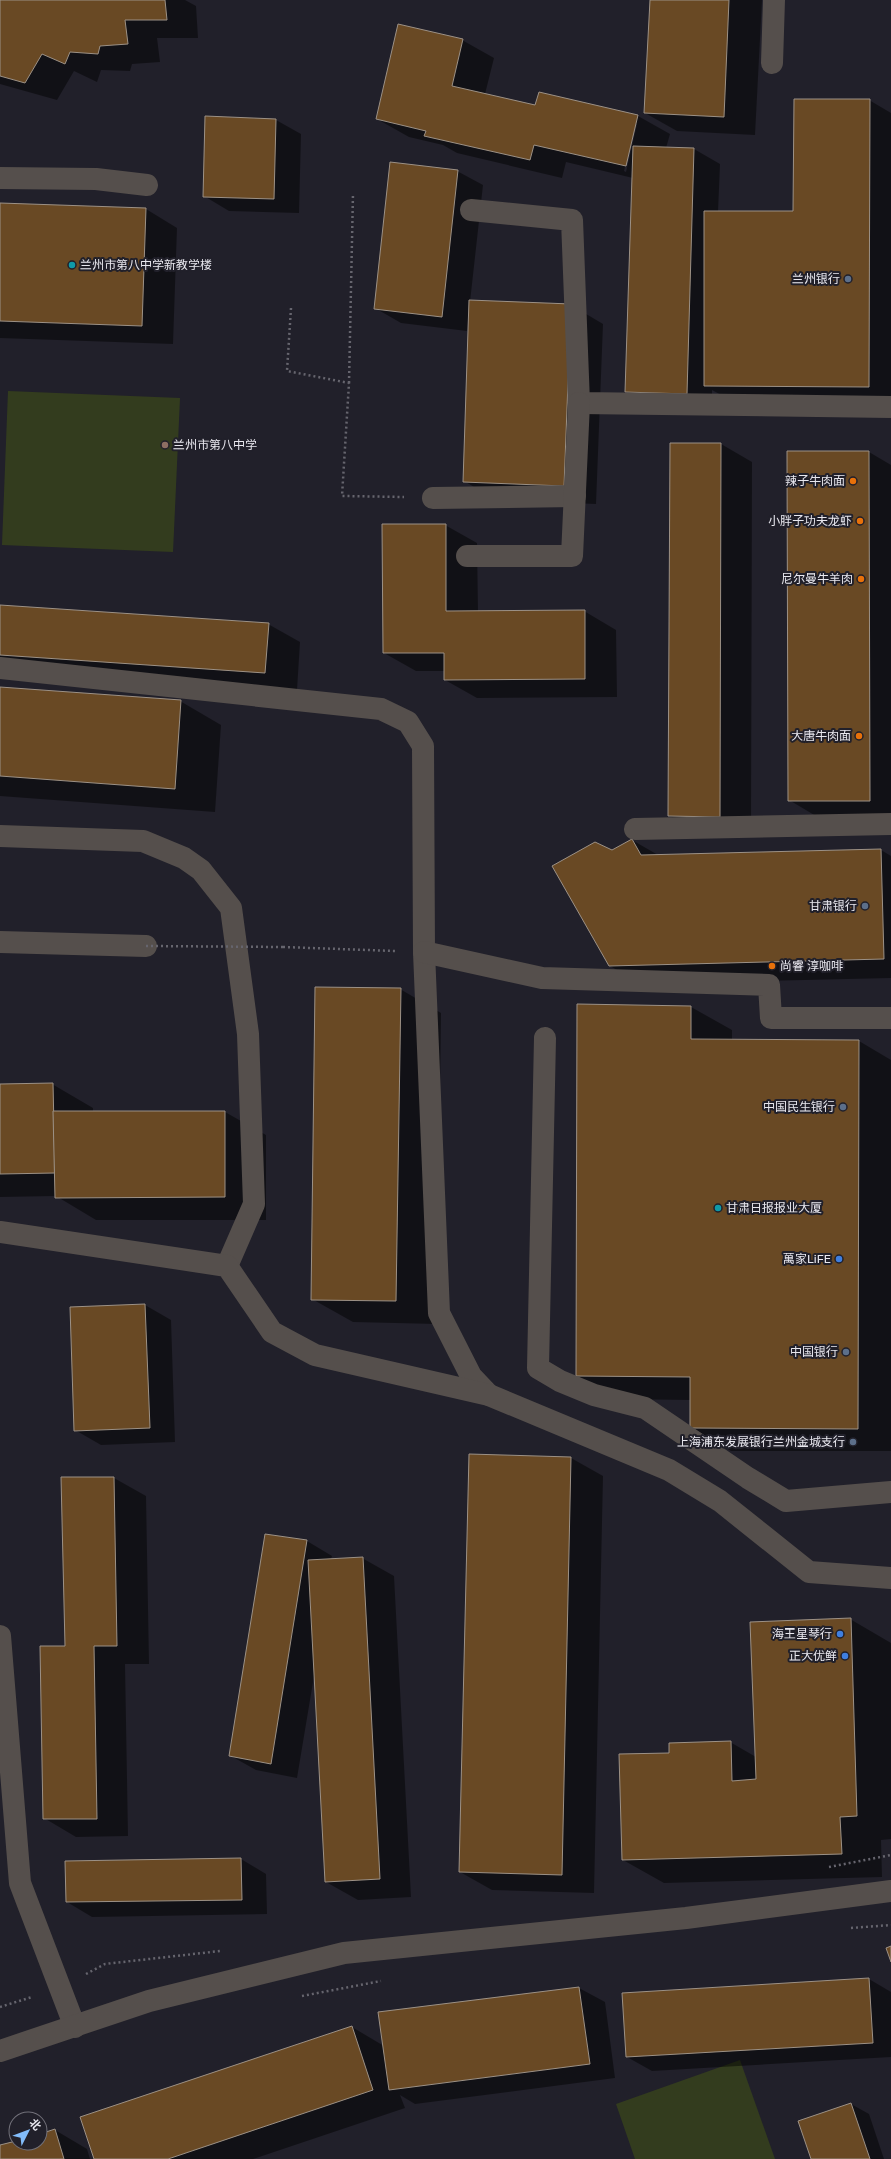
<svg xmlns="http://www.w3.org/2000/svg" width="891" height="2159" font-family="Rubik,'Noto Sans SC',sans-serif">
	<rect width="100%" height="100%" fill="#21202a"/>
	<g fill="#333c1e">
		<path d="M8 391 180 398 173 552 2 545Z"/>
		<path d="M740 2060 775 2159H635L616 2104Z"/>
	</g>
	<g fill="#0007" fill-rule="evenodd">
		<path d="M0 0H185L196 6 198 38H157L160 62 132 64 130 71 101 70 97 82 74 71 57 100 0 84Z"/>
		<path d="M651 0H762L755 135 677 131 645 113Z"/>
		<path d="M462 40 494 58 485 94 536 106 539 93 638 116 670 134 666 148 694 149 720 164 718 212H794L869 100 891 113V405L736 403 712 390V408L652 406 626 391 633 178 566 162 562 178 457 153 443 145 409 137 377 119ZM635 124H637L626 172 624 171Z"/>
		<path d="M276 120 301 134 299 213 229 211 204 196Z"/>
		<path d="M457 171 483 185 470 302 571 305 603 324 596 504 496 500 464 481 470 319H468L467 331 401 323 375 308Z"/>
		<path d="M0 204 146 209 177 228 173 344 0 338Z"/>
		<path d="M721 444 752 462 751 834H700L669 816Z"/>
		<path d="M869 452 891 465V819H821L789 800Z"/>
		<path d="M445 525 477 543 478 612 584 611 616 630 617 697 477 698 445 680V671H416L384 653Z"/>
		<path d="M0 606 268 624 300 642 297 690 0 670Z"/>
		<path d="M0 688 180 701 221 725 215 812 0 796Z"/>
		<path d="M632 840 658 855 881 850 891 856V978L642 984 610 966 612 852Z"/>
		<path d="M400 989 441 1013 437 1324 353 1322 312 1299Z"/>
		<path d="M578 1005 691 1007 732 1030V1041H859L891 1060V1451H731L691 1427V1400L618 1399 577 1376Z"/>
		<path d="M52 1084 93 1108V1112H225L266 1135V1220H96L56 1196 0 1197V1085Z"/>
		<path d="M145 1305 171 1320 175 1442 101 1445 75 1430 71 1308Z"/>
		<path d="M571 1458 603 1476 594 1893 492 1890 460 1872Z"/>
		<path d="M114 1478 146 1496 149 1664H125L128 1836 76 1837 44 1818 66 1647Z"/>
		<path d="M307 1541 332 1556 331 1559 362 1558 394 1576 411 1897 358 1900 326 1882 315 1670 297 1778 256 1770 231 1756Z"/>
		<path d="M850 1619 891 1643V1839L881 1840 882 1877 664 1883 623 1860 670 1754 730 1742 756 1757Z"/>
		<path d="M241 1859 266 1874 267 1914 92 1917 67 1902 66 1862Z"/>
		<path d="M869 1979 891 1992V2057L652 2071 627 2057Z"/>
		<path d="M579 1988 605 2002 615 2078 415 2104 400 2095 405 2108 253 2159H95L352 2027 384 2046 380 2013Z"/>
		<path d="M851 2104 869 2114 884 2159H812Z"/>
		<path d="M55 2130 87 2149 90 2159H0V2146L16 2142 40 2143V2135Z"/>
	</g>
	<g fill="#694924" stroke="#9c9186">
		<path d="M0 0H165L167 20H125L128 44 100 46 98 54 70 52 65 64 42 54 25 83 0 76Z"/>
		<path d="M650 0H729L724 117 644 113Z"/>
		<path d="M398 24 463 39 452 86 535 105 539 92 638 115 626 166 534 145 530 160 424 136 426 131 376 119Z"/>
		<path d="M794 99H870L869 387 704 386V211H793Z"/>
		<path d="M205 116 276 119 274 199 203 197Z"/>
		<path d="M633 146 694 148 687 394 625 392Z"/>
		<path d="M390 162 458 170 442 317 374 309Z"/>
		<path d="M0 203 146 208 142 326 0 321Z"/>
		<path d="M469 300 571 304 564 486 463 482Z"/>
		<path d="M670 443H721L720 817 668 816Z"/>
		<path d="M787 451H869L870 801H788Z"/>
		<path d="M382 524H446V611L585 610V679L444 680V653H383Z"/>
		<path d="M0 605 269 623 265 673 0 655Z"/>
		<path d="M0 687 181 700 175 789 0 776Z"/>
		<path d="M632 839 641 855 881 849 884 959 609 966 552 866 595 842 612 850Z"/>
		<path d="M315 987 401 988 396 1301 311 1300Z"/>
		<path d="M577 1004 691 1006V1039L859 1040 858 1429 690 1428V1377L576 1376Z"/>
		<path d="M53 1083 55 1173 0 1174V1084Z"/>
		<path d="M53 1111H225V1197L55 1198Z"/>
		<path d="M145 1304 150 1428 74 1431 70 1307Z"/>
		<path d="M469 1454 571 1457 562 1875 459 1872Z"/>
		<path d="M61 1477H114L117 1646H94L97 1819H43L40 1646H65Z"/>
		<path d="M265 1534 307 1540 271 1764 229 1756Z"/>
		<path d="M363 1557 380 1879 325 1882 308 1560Z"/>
		<path d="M851 1618 857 1816 840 1817 842 1854 622 1860 619 1754 669 1753V1743L731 1741 732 1781 756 1779 750 1622Z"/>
		<path d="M241 1858 242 1900 66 1902 65 1861Z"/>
		<path d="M891 1946V1962L886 1948Z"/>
		<path d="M869 1978 873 2043 626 2057 622 1993Z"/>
		<path d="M579 1987 590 2064 389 2090 378 2012Z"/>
		<path d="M352 2026 373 2090 168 2159H94L80 2117Z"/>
		<path d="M851 2103 870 2159H811L798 2121Z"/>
		<path d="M55 2129 64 2159H0V2145L16 2141V2143H40V2134Z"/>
	</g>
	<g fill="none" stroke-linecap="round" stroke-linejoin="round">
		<g stroke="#66656e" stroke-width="2.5" stroke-dasharray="2 3" stroke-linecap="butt">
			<path d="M291 308 287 371 349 383 342 496 404 497"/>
			<path d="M349 383 353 193"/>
			<path d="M283 947 395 951"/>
			<path d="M829 1867 891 1855"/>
			<path d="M851 1928 891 1925"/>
			<path d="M86 1974 105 1964 220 1951"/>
			<path d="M302 1996 381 1981"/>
			<path d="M0 2007 32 1997"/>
		</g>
		<g stroke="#554f4c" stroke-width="22">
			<path d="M772 63 774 0"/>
			<path d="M0 178 96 179 147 185"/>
			<path d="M471 210 572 220 579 403 891 407"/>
			<path d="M433 498 575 496"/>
			<path d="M467 556H572L579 403"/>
			<path d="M0 668 381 709 408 722 423 746 424 952 439 1313 471 1376 489 1395"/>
			<path d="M635 829 891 824"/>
			<path d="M0 836 143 841 184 858 201 870 231 908 248 1034 254 1204 227 1266"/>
			<path d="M0 942 146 946"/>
			<path d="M424 952 542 978 769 985 771 1018H891"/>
			<path d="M545 1038 538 1368 560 1381 594 1395 645 1408 748 1478 786 1501 891 1492"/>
			<path d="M0 1232 227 1266 272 1332 315 1355 489 1395 669 1470 720 1501 809 1572 891 1578"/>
			<path d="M0 1636 20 1883 75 2027"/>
			<path d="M0 2051 149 2001 344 1953 686 1918 891 1891"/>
		</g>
		<path stroke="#66656e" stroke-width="2.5" stroke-dasharray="2 3" stroke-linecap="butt" d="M146 946 283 947"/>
	</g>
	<g fill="#0f9aa8" stroke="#21202a" stroke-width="1.5">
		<circle cx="72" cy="265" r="4"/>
		<circle cx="718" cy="1208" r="4"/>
	</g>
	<g fill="#5c6f8a" stroke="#21202a" stroke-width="1.5">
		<circle cx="848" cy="279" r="4"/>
		<circle cx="865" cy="906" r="4"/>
		<circle cx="843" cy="1107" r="4"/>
		<circle cx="846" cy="1352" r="4"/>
		<circle cx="853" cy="1442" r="4"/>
	</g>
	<circle fill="#8d6e63" stroke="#21202a" stroke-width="1.5" cx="165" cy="445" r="4"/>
	<g fill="#e8710a" stroke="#21202a" stroke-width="1.5">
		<circle cx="853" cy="481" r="4"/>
		<circle cx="860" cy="521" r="4"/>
		<circle cx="861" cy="579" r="4"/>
		<circle cx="859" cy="736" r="4"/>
		<circle cx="772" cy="966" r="4"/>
	</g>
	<g fill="#3f7fe0" stroke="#21202a" stroke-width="1.5">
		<circle cx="839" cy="1259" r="4"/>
		<circle cx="840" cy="1634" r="4"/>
		<circle cx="845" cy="1656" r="4"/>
	</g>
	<g text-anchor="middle" stroke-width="4" stroke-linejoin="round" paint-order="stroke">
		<g font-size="12" fill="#e9e8ef" stroke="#21202a" text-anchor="end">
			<text x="80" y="269" text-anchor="start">兰州市第八中学新教学楼</text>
			<text x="840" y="283">兰州银行</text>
			<text x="173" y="449" text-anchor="start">兰州市第八中学</text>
			<text x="845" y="485">辣子牛肉面</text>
			<text x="852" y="525">小胖子功夫龙虾</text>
			<text x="853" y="583">尼尔曼牛羊肉</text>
			<text x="851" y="740">大唐牛肉面</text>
			<text x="857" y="910">甘肃银行</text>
			<text x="780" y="970" text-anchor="start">尚睿 淳咖啡</text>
			<text x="835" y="1111">中国民生银行</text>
			<text x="726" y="1212" text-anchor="start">甘肃日报报业大厦</text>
			<text x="831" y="1263">萬家LiFE</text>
			<text x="838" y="1356">中国银行</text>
			<text x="845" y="1446">上海浦东发展银行兰州金城支行</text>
			<text x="832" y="1638">海王星琴行</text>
			<text x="837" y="1660">正大优鲜</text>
		</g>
	</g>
	<g transform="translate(28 2131) rotate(48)"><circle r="19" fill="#21202a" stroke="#717079"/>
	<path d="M0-3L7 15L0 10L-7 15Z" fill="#82bcfa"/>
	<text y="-6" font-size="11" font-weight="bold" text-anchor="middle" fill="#e9e8ef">北</text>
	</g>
</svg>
